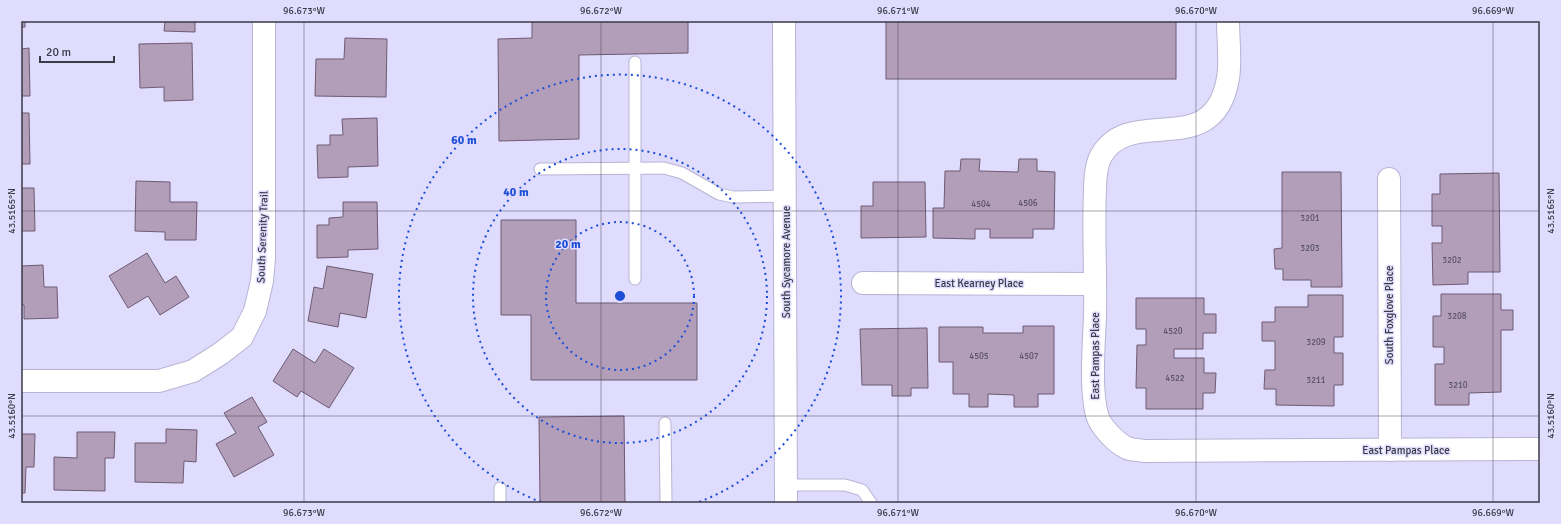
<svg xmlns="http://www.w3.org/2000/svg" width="1561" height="524" font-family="Signika,sans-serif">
	<rect width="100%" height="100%" fill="#dfdcfd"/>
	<g fill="#b39eb9" stroke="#6d5a73">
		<rect x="21" y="21" width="4" height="6"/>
		<path d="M165 21H195V32L164 31Z"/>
		<path d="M532 21H688V53L579 55V139L499 141 498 39 532 38Z"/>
		<rect x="886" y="21" width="290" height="58"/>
		<path d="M345 38 387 39 386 97 315 96 316 59H344Z"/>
		<path d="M192 43 193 100 164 101V87L140 88 139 44Z"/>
		<path d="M29 48 30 96H21V49Z"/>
		<path d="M21 113H29L30 164H21Z"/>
		<path d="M377 118 378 166 348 167V177L318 178 317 145H330V135H343L342 119Z"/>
		<path d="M961 159H980L979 171 1018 172 1019 159H1037V171L1055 172 1054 229H1033V238H990V229H975V239L933 238V208H944L945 171H960Z"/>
		<path d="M1282 172H1341L1342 287H1311V280H1283V269H1275L1274 249 1282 248Z"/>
		<path d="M1499 173 1500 272H1468V284L1433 285 1432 243H1442V226H1432V194H1440V174Z"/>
		<path d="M136 181 170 182V202H197L196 240H165V232L135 231Z"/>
		<path d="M873 182H925L926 237 861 238V206H873Z"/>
		<path d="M21 188H34L35 231H21Z"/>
		<path d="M343 202H377L378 249 348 250V257L317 258V225H329V218L343 217Z"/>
		<path d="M501 220H576V303H697V380H531V315H501Z"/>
		<path d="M147 253 165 283 176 276 189 297 160 315 148 296 128 308 109 276Z"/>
		<path d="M43 265 44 287H57L58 318 24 319V305H21V266Z"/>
		<path d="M327 266 373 274 366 318 340 313 338 327 308 321 314 287 323 289Z"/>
		<path d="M1441 294H1501V310H1513V330H1501V392L1469 393V405H1435V364H1444V347H1433V316H1441Z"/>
		<path d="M1308 295H1343V337H1334V353H1343V385H1334V406L1276 405V389H1264L1265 370H1275V341H1262V322H1275V307H1308Z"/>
		<path d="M1136 298H1204V314H1216V333H1203V349H1174V358H1204V373H1216L1215 393H1203V409H1146V388H1136L1137 345H1146V329H1136Z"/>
		<path d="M1023 326H1054V394H1038V407H1014V395L988 394V407H969V394H953V362H939V327H983V333H1023Z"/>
		<path d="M927 328 928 388H911V396H892V385H862L860 329Z"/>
		<path d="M293 349 315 363 324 349 354 368 329 408 301 391 297 397 273 381Z"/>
		<path d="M252 397 267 422 258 427 274 455 234 477 216 444 236 433 224 413Z"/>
		<path d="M624 416 625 503H540L539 417Z"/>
		<path d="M166 429 197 430 196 462 184 461 183 483 135 482V443H166Z"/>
		<path d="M77 432H115L114 458H105V491L54 490V457L77 458Z"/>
		<path d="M21 434H35L34 467H26L25 493H21Z"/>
	</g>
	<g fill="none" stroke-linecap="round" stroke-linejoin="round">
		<g stroke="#b7b4d4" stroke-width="13">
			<g id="lane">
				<path d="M540 169 664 168 682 173 719 194 733 197 786 196"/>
				<path d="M635 279V62"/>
				<path d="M665 423 666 503"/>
				<path d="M785 485H845L862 490 871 503"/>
				<path d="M500 488V503"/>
			</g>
		</g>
		<g stroke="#b7b4d4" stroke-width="24">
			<g id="street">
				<path d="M1228 21C1228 38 1231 62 1228 78 1214 163 1131 103 1101 156 1096 165 1095 180 1095 191 1093 232 1096 274 1095 315 1094 344 1090 388 1097 415 1100 426 1116 443 1127 448 1132 450 1139 450 1144 451L1540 449"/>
				<path d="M1389 179 1390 450"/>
				<path d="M863 283 1095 284"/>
				<path d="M21 381H159L193 371 220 354 242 337 255 311 262 281 264 258V21"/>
			</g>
		</g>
		<g stroke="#b7b4d4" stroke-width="24">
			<path id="secondary" d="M784 21 786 503"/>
		</g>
		<use href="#lane" stroke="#fff" stroke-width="11"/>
		<use href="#street" stroke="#fff" stroke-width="22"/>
		<use href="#secondary" stroke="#fff" stroke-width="22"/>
	</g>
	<path fill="none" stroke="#3b3a47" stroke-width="1" stroke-opacity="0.45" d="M304 21V503M601 21V503M898 21V503M1196 21V503M1493 21V503M21 211H1540M21 416H1540"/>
	<g fill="none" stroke="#1d4ed8" stroke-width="2" stroke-dasharray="2 4">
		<circle cx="620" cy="296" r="74"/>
		<circle cx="620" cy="296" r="147"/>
		<path d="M541 502A221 221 0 1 1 699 502"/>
	</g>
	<g text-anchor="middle" stroke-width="3" stroke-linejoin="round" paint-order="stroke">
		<g font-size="9" fill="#595364">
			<text x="1028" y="206">4506</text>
			<text x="981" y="207">4504</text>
			<text x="1310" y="221">3201</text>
			<text x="1310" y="251">3203</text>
			<text x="1452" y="263">3202</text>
			<text x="1457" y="319">3208</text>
			<text x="1173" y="334">4520</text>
			<text x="1316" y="345">3209</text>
			<text x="979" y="359">4505</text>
			<text x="1029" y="359">4507</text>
			<text x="1175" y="381">4522</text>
			<text x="1316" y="383">3211</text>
			<text x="1458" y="388">3210</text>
		</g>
		<g font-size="11" fill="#3b3a47" stroke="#dfdcfd">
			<text transform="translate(262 237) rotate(-88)" y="4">South Serenity Trail</text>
			<text transform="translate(786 262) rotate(-90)" y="4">South Sycamore Avenue</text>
			<text x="979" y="287">East Kearney Place</text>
			<text transform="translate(1389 315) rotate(-90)" y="4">South Foxglove Place</text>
			<text transform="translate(1095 356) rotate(-90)" y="4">East Pampas Place</text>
			<text x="1406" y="454">East Pampas Place</text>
		</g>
	</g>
	<circle cx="620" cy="296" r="6" fill="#1d4ed8" stroke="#dfdcfd" stroke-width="2"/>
	<g font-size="12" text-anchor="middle" font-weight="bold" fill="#1d4ed8" stroke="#dfdcfd" stroke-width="3" stroke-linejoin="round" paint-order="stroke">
		<text x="464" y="144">60 m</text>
		<text x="516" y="196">40 m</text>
		<text x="568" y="248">20 m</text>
	</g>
	<rect width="1561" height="524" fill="none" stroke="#dfdcfd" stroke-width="44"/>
	<path d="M40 56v6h74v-6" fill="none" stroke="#3b3a47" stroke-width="2"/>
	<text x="46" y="56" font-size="12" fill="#3b3a47" stroke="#dfdcfd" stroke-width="3" paint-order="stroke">20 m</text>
	<rect x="22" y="22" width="1517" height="480" fill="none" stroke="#3b3a47" stroke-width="1.5"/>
	<g font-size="10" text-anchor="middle" fill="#3b3a47">
		<text x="304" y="14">96.673°W</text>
		<text x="601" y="14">96.672°W</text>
		<text x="898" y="14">96.671°W</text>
		<text x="1196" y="14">96.670°W</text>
		<text x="1493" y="14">96.669°W</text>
		<text transform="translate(11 211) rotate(-90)" y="4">43.5165°N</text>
		<text transform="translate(1550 211) rotate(-90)" y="4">43.5165°N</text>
		<text transform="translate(11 416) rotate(-90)" y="4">43.5160°N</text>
		<text transform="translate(1550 416) rotate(-90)" y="4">43.5160°N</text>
		<text x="304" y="516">96.673°W</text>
		<text x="601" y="516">96.672°W</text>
		<text x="898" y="516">96.671°W</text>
		<text x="1196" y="516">96.670°W</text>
		<text x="1493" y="516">96.669°W</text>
	</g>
</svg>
